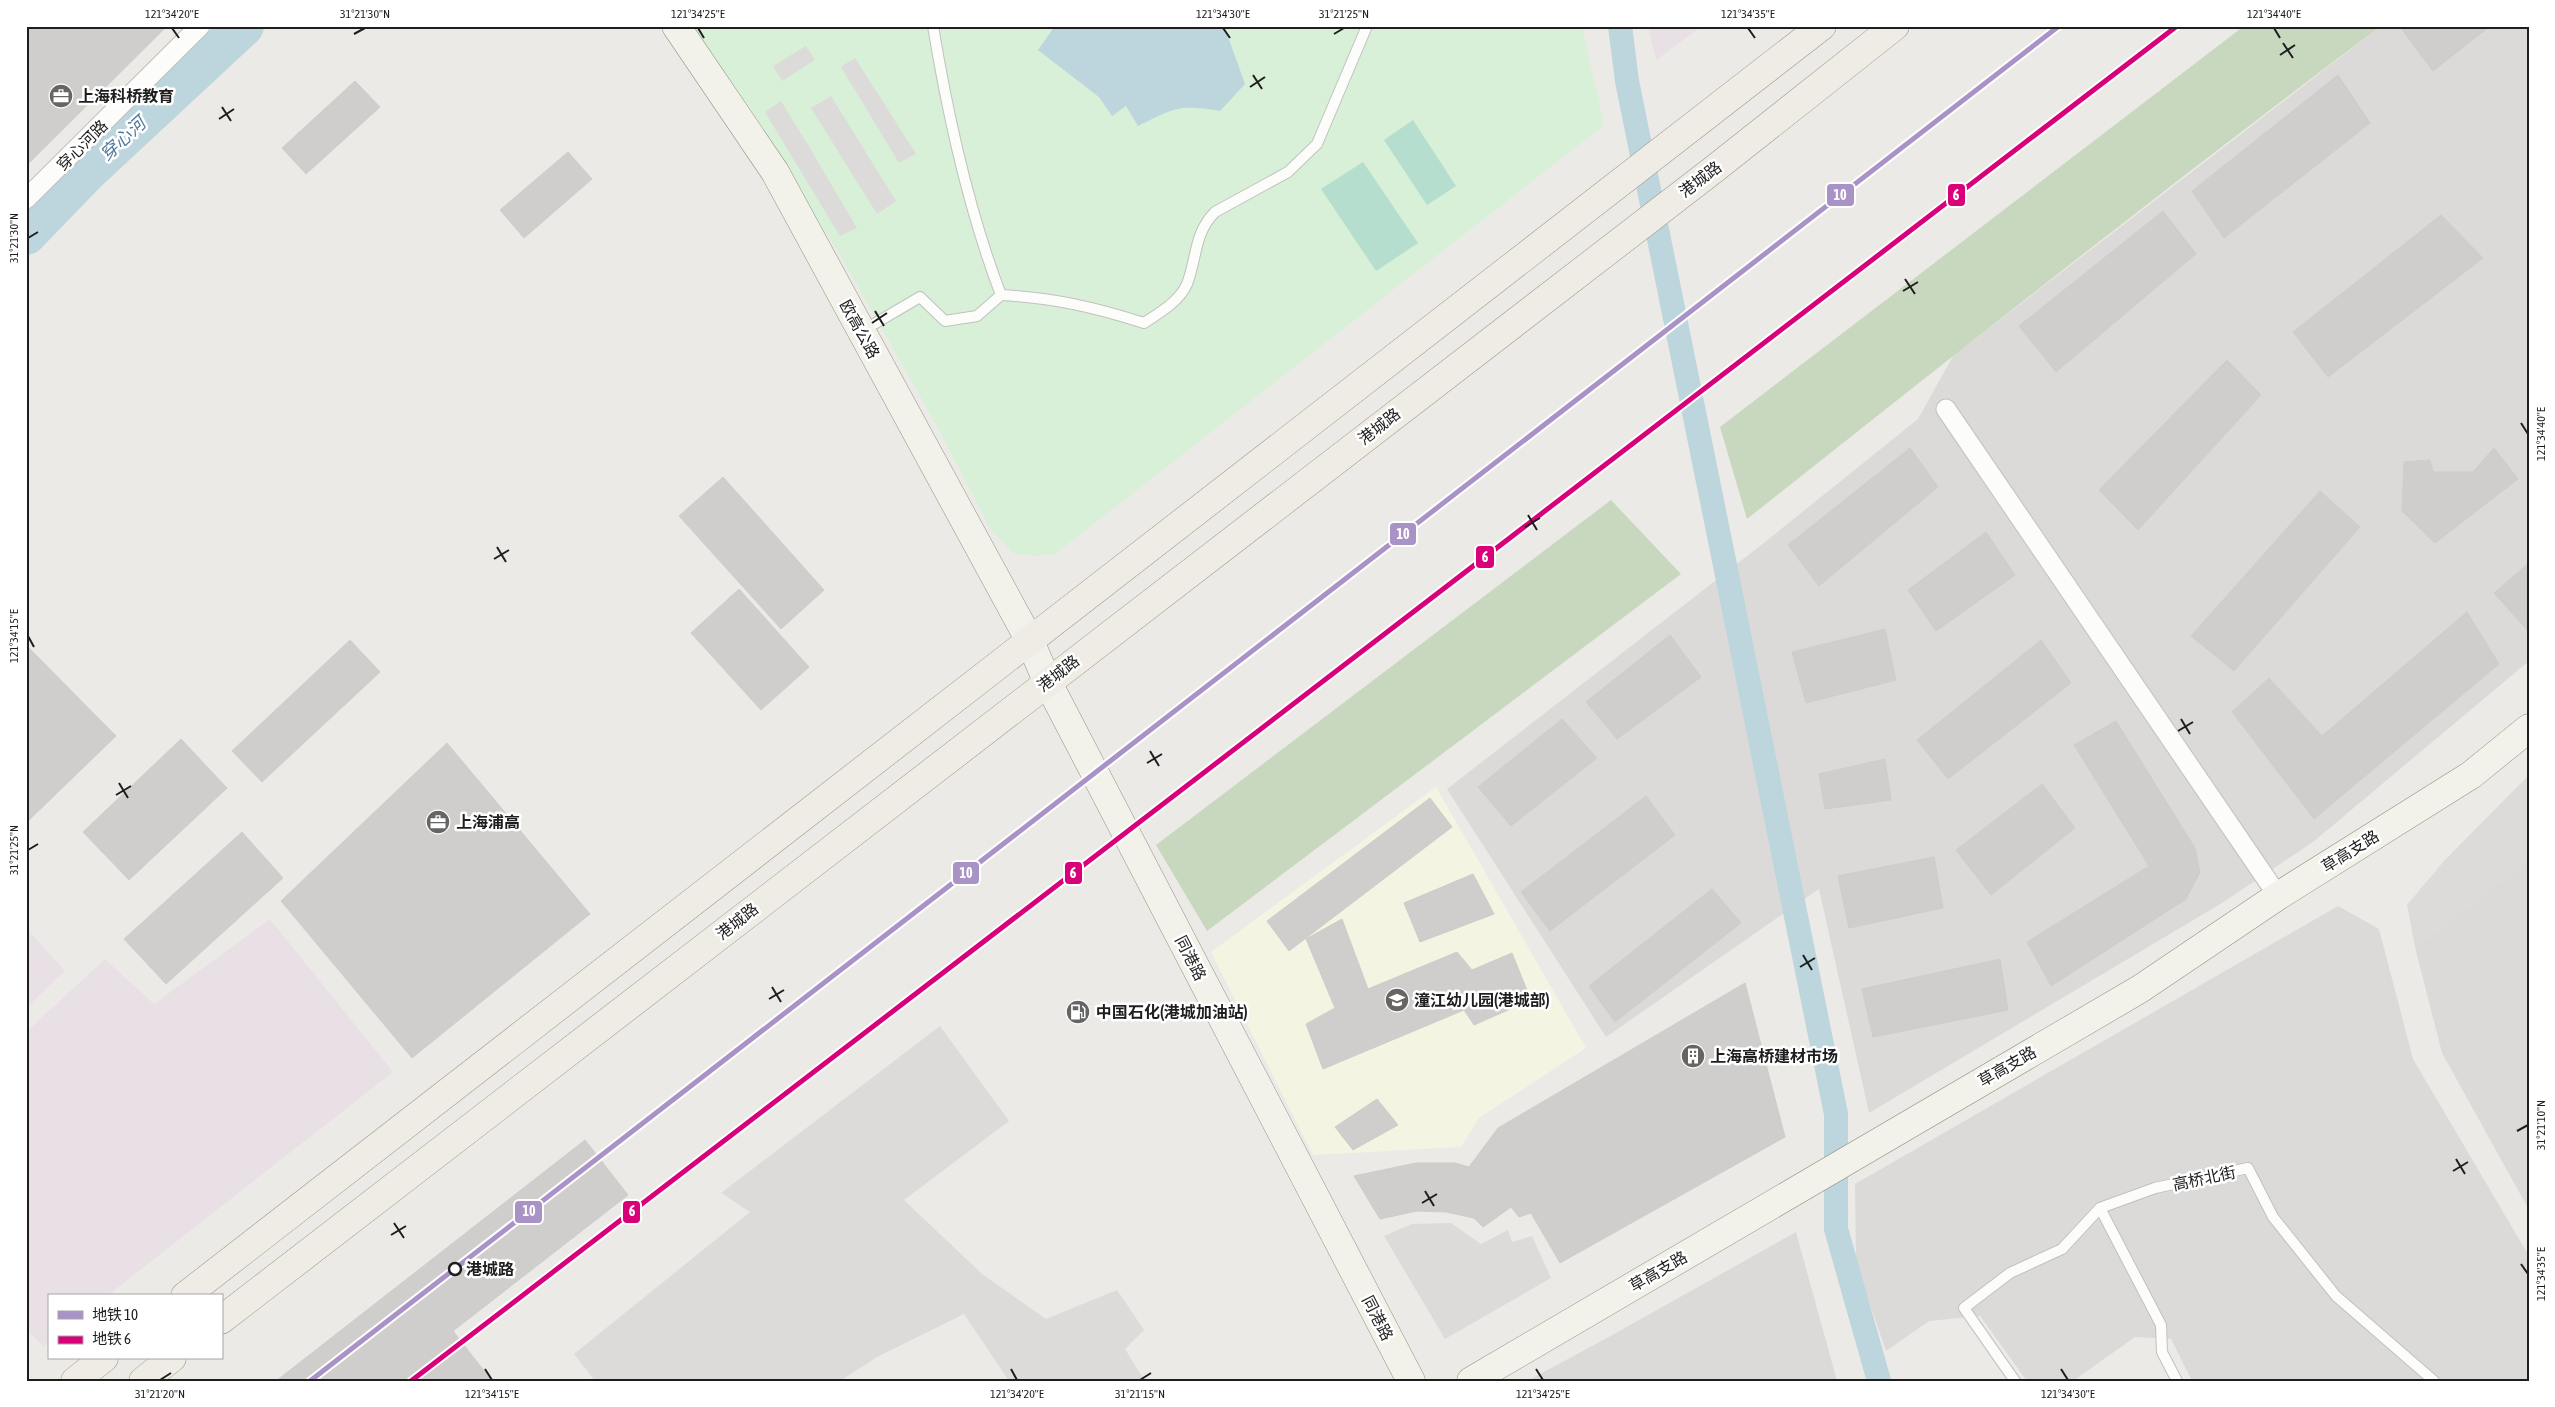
<svg xmlns="http://www.w3.org/2000/svg" width="2555" height="1407" font-family="'Asap Condensed','Noto Sans SC',sans-serif">
	<rect width="100%" height="100%" fill="#eceae7"/>
	<g fill="#dbdad8">
		<path d="M2381 26H2529V661L2313 842 2222 903 1869 1113 1819 889 1606 1037 1447 789 1760 546 1918 419 1953 356Z"/>
		<path d="M2529 860V1210L2442 1053 2415 947Z"/>
		<path d="M2338 906 2379 929 2413 1059 2529 1256V1381H2192L2171 1339 2135 1337 2073 1381H2027L1980 1316 1929 1321 1886 1351 1856 1263 1855 1184Z"/>
		<path d="M1796 1232 1837 1381H1527L1607 1338Z"/>
	</g>
	<g fill="#e9e0e5">
		<path d="M1648 26H1702L1656 60Z"/>
		<path d="M270 919 393 1072 107 1296H49V1341L43 1346 26 1329V1032L105 959 154 1004Z"/>
		<path d="M26 928 65 971 26 1008Z"/>
	</g>
	<path fill="#f4f4e3" d="M1436 787 1586 1048 1479 1118 1461 1147 1313 1155 1211 952Z"/>
	<g fill="#c8d8be">
		<path d="M2244 26H2381C2167 186 1957 353 1747 519L1720 427Z"/>
		<path d="M1611 500 1681 574 1207 931 1156 845Z"/>
	</g>
	<path fill="#d7f0d7" d="M693 26H1582L1604 125 1055 554 1034 556 1013 553 990 528 938 428 839 253Z"/>
	<g fill="#b6dece">
		<path d="M1413 120 1456 186 1427 205 1384 140Z"/>
		<path d="M1363 162 1418 243 1376 271 1321 189Z"/>
	</g>
	<g fill="#dcdbda">
		<path d="M806 46 815 60 782 81 773 66Z"/>
		<path d="M855 58 885 105 916 154 899 163 841 67Z"/>
		<path d="M831 96 896 201 877 214 811 108Z"/>
		<path d="M781 101 811 150 857 228 840 236 765 112Z"/>
		<path d="M2529 775V860L2415 947 2407 905 2444 861Z"/>
		<path d="M940 1026 1009 1121 904 1200 982 1274 1046 1319 1117 1290 1144 1330 1125 1349 1145 1381H1009L964 1314 877 1357 840 1381H595L574 1354 750 1212 721 1193Z"/>
		<path d="M1451 1223 1481 1244 1508 1230 1512 1242 1532 1236 1551 1278 1445 1339 1384 1236 1412 1224Z"/>
	</g>
	<path fill="#bdd5dc" d="M1055 26H1227L1226 31 1245 84 1220 111C1179 104 1174 108 1138 126L1126 106 1112 116 1099 97 1038 50Z"/>
	<g fill="none" stroke-linecap="round" stroke-linejoin="round">
		<path stroke="#bdd5dc" stroke-width="24" d="M1620 26 1627 81 1836 1114V1229L1879 1381"/>
		<path stroke="#bdd5dc" stroke-width="40" d="M26 235 87 172 244 26"/>
	</g>
	<g fill="#d0cecc" stroke="#cfccc9">
		<path d="M26 26H167L26 166Z"/>
		<path d="M2403 26H2490L2433 71 2401 28Z"/>
		<path d="M2338 75 2370 123 2224 238 2192 191Z"/>
		<path d="M355 81 380 107 306 174 282 148Z"/>
		<path d="M568 152 592 179 524 238 500 210Z"/>
		<path d="M2163 211 2196 254 2056 372 2019 326Z"/>
		<path d="M2441 215 2483 258 2328 377 2293 332Z"/>
		<path d="M2227 360 2261 395 2138 530 2099 490Z"/>
		<path d="M1910 448 1938 487 1819 586 1788 545Z"/>
		<path d="M2494 448 2518 479 2435 543 2402 511 2404 462 2430 460 2433 472H2473Z"/>
		<path d="M723 477 824 590 781 629 679 516Z"/>
		<path d="M2320 491 2360 527 2234 671 2191 636Z"/>
		<path d="M1986 532 2015 575 1936 631 1908 590Z"/>
		<path d="M2529 563V632L2494 593Z"/>
		<path d="M739 589 809 667 761 710 691 633Z"/>
		<path d="M2467 612 2499 664 2314 819 2232 712 2269 678 2322 736Z"/>
		<path d="M1885 629 1896 680 1806 703 1792 652Z"/>
		<path d="M1670 635 1701 677 1617 739 1586 702Z"/>
		<path d="M350 640 380 672 262 782 232 751Z"/>
		<path d="M2041 640 2071 683 1948 779 1917 740Z"/>
		<path d="M26 645 116 736 26 823Z"/>
		<path d="M1562 719 1597 758 1511 826 1478 787Z"/>
		<path d="M2116 721 2195 848 2200 872 2186 899 2051 986 2027 942 2149 866 2074 745Z"/>
		<path d="M181 739 227 788 129 880 83 832Z"/>
		<path d="M447 743 590 914 412 1058 281 901Z"/>
		<path d="M1885 759 1891 800 1825 809 1819 774Z"/>
		<path d="M2042 784 2075 828 1991 895 1956 850Z"/>
		<path d="M1646 796 1675 835 1550 931 1521 892Z"/>
		<path d="M1430 798 1452 827 1289 951 1267 921Z"/>
		<path d="M242 832 283 878 166 984 124 939Z"/>
		<path d="M1934 857 1943 908 1849 928 1838 876Z"/>
		<path d="M1473 874 1494 914 1420 942 1404 903Z"/>
		<path d="M1712 889 1741 923 1615 1022 1589 986Z"/>
		<path d="M1342 919 1368 989 1457 952 1472 970 1512 953 1531 1000 1474 1025 1464 1010 1323 1069 1306 1024 1335 1008 1306 939Z"/>
		<path d="M2000 959 2008 1010 1873 1037 1862 989Z"/>
		<path d="M1745 983 1785 1137 1560 1263 1531 1213 1519 1217 1511 1207 1483 1227 1474 1218 1446 1212 1417 1211 1380 1219 1354 1176 1416 1163H1455L1469 1167 1498 1128Z"/>
		<path d="M1377 1099 1398 1125 1353 1150 1335 1127Z"/>
		<path d="M585 1140 628 1195 453 1331 492 1381H276Z"/>
	</g>
	<g fill="none" stroke-linecap="round" stroke-linejoin="round">
		<g stroke="#c2c1bf" stroke-width="12">
			<g id="lane">
				<path d="M933 26C948 117 968 209 1001 295 1054 298 1094 307 1144 323 1159 313 1179 302 1187 284 1197 258 1194 233 1215 212L1288 172 1317 144 1367 26"/>
				<path d="M862 331 920 297 945 321 977 316 1001 295"/>
				<path d="M2015 1381 1964 1308 2010 1273 2062 1249 2100 1208"/>
				<path d="M2177 1381 2162 1352 2161 1325 2100 1208 2155 1188 2248 1168 2273 1217 2336 1296 2434 1381"/>
			</g>
		</g>
		<g stroke="#c2c1bf" stroke-width="21">
			<g id="street">
				<path d="M26 199 200 26"/>
				<path d="M1946 409 2278 896"/>
			</g>
		</g>
		<g stroke="#929381" stroke-width="29">
			<g id="secondary">
				<path d="M676 26 775 172 1030 641 1047 681 1411 1381"/>
				<path d="M1471 1381 2140 989 2278 896 2471 775 2529 728"/>
			</g>
		</g>
		<g stroke="#a09786" stroke-width="29">
			<g id="primary">
				<path d="M185 1296 1822 26"/>
				<path d="M221 1320 1713 170 1895 26"/>
				<path d="M75 1381 104 1358"/>
				<path d="M143 1381 172 1358"/>
			</g>
		</g>
		<use href="#lane" stroke="#fcfcfb" stroke-width="10"/>
		<use href="#street" stroke="#fcfcfb" stroke-width="19"/>
		<use href="#secondary" stroke="#f2f2eb" stroke-width="28"/>
		<use href="#primary" stroke="#efebe5" stroke-width="28"/>
		<g stroke="#fff" stroke-width="9">
			<path id="metro-1" d="M310 1381 2059 26"/>
		</g>
		<g stroke="#fff" stroke-width="9">
			<path id="metro-2" d="M411 1381 2177 26"/>
		</g>
		<use href="#metro-1" stroke="#a992c5" stroke-width="5"/>
		<use href="#metro-2" stroke="#d9017a" stroke-width="5"/>
	</g>
	<path fill="none" stroke="#1e1e1e" stroke-width="2" d="M172 28 179 38M698 28 704 38M1223 28 1230 38M1748 28 1755 38M2274 28 2280 38M354 34 365 28M1334 34 1344 28M2283 43 2293 58M2280 55 2295 45M1253 75 1262 89M1250 87 1265 77M222 107 231 121M219 119 234 109M28 238 38 232M1905 279 1915 294M1903 291 1918 282M875 311 884 326M872 323 887 313M2521 423 2528 434M1528 515 1537 530M1525 527 1540 518M497 547 506 562M494 559 509 550M28 636 34 647M2181 719 2190 734M2178 731 2193 722M1150 751 1159 766M1147 763 1162 754M119 783 128 798M116 795 131 786M28 850 38 844M1803 955 1812 970M1800 967 1815 958M772 987 781 1002M769 999 784 990M2517 1131 2528 1125M2456 1159 2465 1174M2453 1171 2468 1162M1425 1191 1434 1206M1422 1203 1437 1194M394 1223 404 1238M391 1235 406 1226M2521 1264 2528 1274M485 1369 492 1380M1011 1369 1017 1380M1536 1369 1543 1380M2061 1369 2068 1380M160 1380 171 1373M1140 1380 1151 1373"/>
	<defs>
		<g id="office-disc" transform="scale(1.25)"><circle r="9.5" fill="#666564" stroke="#fff"/><path d="M-6-3h4V-5.5h4V-3h4V5H-6ZM-1-4.5V-3h2v-1.5ZM-6 0V1H6V0Z" fill="#fff"/></g>
		<g id="school-disc" transform="scale(1.25)"><circle r="9.5" fill="#666564" stroke="#fff"/><path d="M0-5L7-2L0 1L-7-2ZM-4 1L0 2.5L4 1V4Q0 6-4 4Z" fill="#fff"/></g>
		<g id="fuel-disc" transform="scale(1.25)"><circle r="9.5" fill="#666564" stroke="#fff"/><path d="M-5.5-6h7V0h2V4h1.3V-2.5L3-4.5l.8-.8L6-3V5H2.5V1h-1V6h-7ZM-4.2-4.7v3.2H.2V-4.7Z" fill="#fff"/></g>
		<g id="building-disc" transform="scale(1.25)"><circle r="9.5" fill="#666564" stroke="#fff"/><path d="M-4-6H4V6H1V3H-1V6H-4ZM-2.5-4.3h1.7v1.8h-1.7ZM.8-4.3h1.7v1.8H.8ZM-2.5-1h1.7V.8h-1.7ZM.8-1h1.7V.8H.8Z" fill="#fff"/></g>
	</defs>
	<g fill-rule="evenodd">
		<use href="#office-disc" x="61" y="96"/>
		<use href="#office-disc" x="438" y="822"/>
		<use href="#school-disc" x="1397" y="1000"/>
		<use href="#fuel-disc" x="1078" y="1012"/>
		<use href="#building-disc" x="1693" y="1056"/>
	</g>
	<circle fill="#fff" stroke="#1e1e1e" stroke-width="2.5" cx="455" cy="1269" r="6"/>
	<g text-anchor="middle" stroke-width="5" stroke-linejoin="round" paint-order="stroke">
		<g font-size="16" font-weight="bold" fill="#1e1e1e" stroke="#fff" text-anchor="start">
			<text x="78" y="102">上海科桥教育</text>
			<text x="456" y="828">上海浦高</text>
			<text x="1414" y="1006">潼江幼儿园(港城部)</text>
			<text x="1096" y="1018">中国石化(港城加油站)</text>
			<text x="1710" y="1062">上海高桥建材市场</text>
		</g>
		<g font-size="16" fill="#1e1e1e" stroke="#fff">
			<text transform="translate(82 145) rotate(-45)" y="6">穿心河路</text>
			<text transform="translate(1700 179) rotate(-37)" y="6">港城路</text>
			<text transform="translate(860 329) rotate(61)" y="6">欧高公路</text>
			<text transform="translate(1379 426) rotate(-38)" y="6">港城路</text>
			<text transform="translate(1058 673) rotate(-38)" y="6">港城路</text>
			<text transform="translate(2350 851) rotate(-32)" y="6">草高支路</text>
			<text transform="translate(737 921) rotate(-38)" y="6">港城路</text>
			<text transform="translate(1191 958) rotate(63)" y="6">同港路</text>
			<text transform="translate(2007 1066) rotate(-30)" y="6">草高支路</text>
			<text transform="translate(2204 1178) rotate(-12)" y="6">高桥北街</text>
			<text transform="translate(1658 1271) rotate(-30)" y="6">草高支路</text>
			<text transform="translate(1378 1318) rotate(63)" y="6">同港路</text>
		</g>
		<g font-size="16" font-weight="bold" fill="#1e1e1e" stroke="#fff" text-anchor="start">
			<text x="466" y="1275">港城路</text>
		</g>
		<g font-size="18" font-style="italic" fill="#51769c" stroke="#fff">
			<text transform="translate(123 139) rotate(-43)" y="6">穿心河</text>
		</g>
	</g>
	<g stroke="#fff" stroke-width="2">
		<rect x="1826" y="183" width="29" height="24" rx="5" fill="#a992c5"/>
		<rect x="1947" y="183" width="19" height="24" rx="5" fill="#d9017a"/>
		<rect x="1389" y="522" width="28" height="24" rx="5" fill="#a992c5"/>
		<rect x="1475" y="545" width="20" height="24" rx="5" fill="#d9017a"/>
		<rect x="952" y="861" width="28" height="24" rx="5" fill="#a992c5"/>
		<rect x="1064" y="861" width="19" height="24" rx="5" fill="#d9017a"/>
		<rect x="514" y="1200" width="29" height="24" rx="5" fill="#a992c5"/>
		<rect x="622" y="1200" width="19" height="24" rx="5" fill="#d9017a"/>
	</g>
	<g font-size="14" text-anchor="middle" font-weight="bold" fill="#fff">
		<text x="1840" y="200">10</text>
		<text x="1956" y="200">6</text>
		<text x="1403" y="539">10</text>
		<text x="1485" y="562">6</text>
		<text x="966" y="878">10</text>
		<text x="1073" y="878">6</text>
		<text x="529" y="1216">10</text>
		<text x="632" y="1216">6</text>
	</g>
	<rect width="2555" height="1407" fill="none" stroke="#ffffff" stroke-width="55"/>
	<rect x="48" y="1294" width="175" height="65" fill="#ffffff" stroke="#a5a5a5"/>
	<rect x="58" y="1311" width="25" height="8" fill="#a992c5" stroke="#a5a5a5"/>
	<text x="92" y="1320" font-size="15" fill="#1e1e1e">地铁 10</text>
	<rect x="58" y="1336" width="25" height="8" fill="#d9017a" stroke="#a5a5a5"/>
	<text x="92" y="1344" font-size="15" fill="#1e1e1e">地铁 6</text>
	<rect x="28" y="28" width="2500" height="1352" fill="none" stroke="#1e1e1e" stroke-width="2"/>
	<g font-size="12" text-anchor="middle" fill="#1e1e1e">
		<text x="172" y="18">121°34'20"E</text>
		<text x="365" y="18">31°21'30"N</text>
		<text x="698" y="18">121°34'25"E</text>
		<text x="1223" y="18">121°34'30"E</text>
		<text x="1344" y="18">31°21'25"N</text>
		<text x="1748" y="18">121°34'35"E</text>
		<text x="2274" y="18">121°34'40"E</text>
		<text transform="translate(14 238) rotate(-90)" y="4">31°21'30"N</text>
		<text transform="translate(2541 434) rotate(-90)" y="4">121°34'40"E</text>
		<text transform="translate(14 636) rotate(-90)" y="4">121°34'15"E</text>
		<text transform="translate(14 850) rotate(-90)" y="4">31°21'25"N</text>
		<text transform="translate(2541 1125) rotate(-90)" y="4">31°21'10"N</text>
		<text transform="translate(2541 1274) rotate(-90)" y="4">121°34'35"E</text>
		<text x="160" y="1398">31°21'20"N</text>
		<text x="492" y="1398">121°34'15"E</text>
		<text x="1017" y="1398">121°34'20"E</text>
		<text x="1140" y="1398">31°21'15"N</text>
		<text x="1543" y="1398">121°34'25"E</text>
		<text x="2068" y="1398">121°34'30"E</text>
	</g>
</svg>
